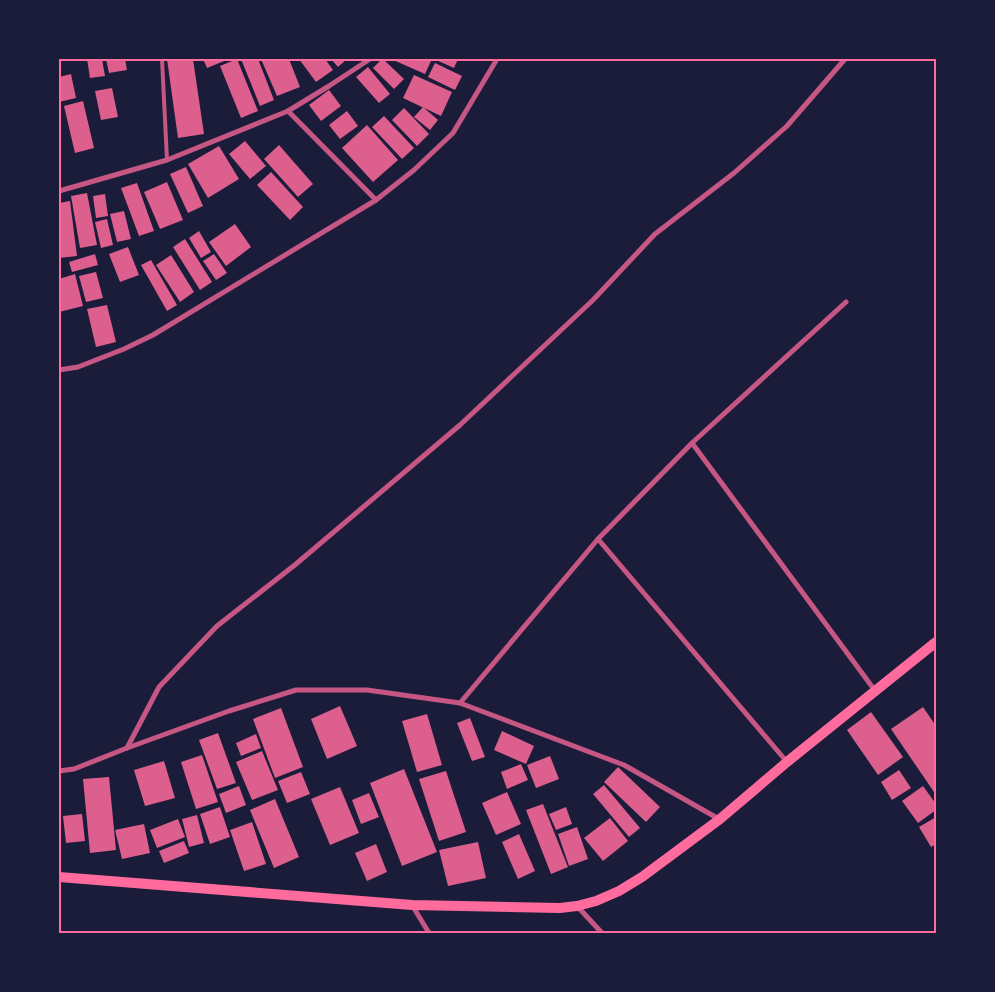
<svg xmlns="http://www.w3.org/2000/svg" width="995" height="992" font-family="'Roboto Condensed',sans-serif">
	<rect width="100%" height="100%" fill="#1b1b3a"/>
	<g fill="#dd5f8e">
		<path d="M87 59H102L105 76 90 78Z"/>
		<path d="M106 59H125L127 70 109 73Z"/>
		<path d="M167 59H193L204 134 178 138Z"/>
		<path d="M203 59H229L207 68Z"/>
		<path d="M237 59 258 111 241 118 220 66Z"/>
		<path d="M241 59H258L274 100 260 106Z"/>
		<path d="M261 59H289L300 87 277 96Z"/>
		<path d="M299 59H325L333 70 316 82Z"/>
		<path d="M331 59H347L338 67Z"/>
		<path d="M382 59H383L404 79 394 89 373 68Z"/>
		<path d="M391 59H427L431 61 425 74Z"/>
		<path d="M434 59H458L454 68Z"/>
		<path d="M435 63 462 76 455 90 428 77Z"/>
		<path d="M368 67 390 94 379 103 356 77Z"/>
		<path d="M71 74 76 98 59 102V77Z"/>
		<path d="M414 75 452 92 441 116 403 98Z"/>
		<path d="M112 88 118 117 101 120 95 91Z"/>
		<path d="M329 90 341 106 321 121 309 105Z"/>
		<path d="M83 101 94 148 75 153 64 106Z"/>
		<path d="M423 107 438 120 430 130 414 117Z"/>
		<path d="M404 108 429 134 417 146 392 120Z"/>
		<path d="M347 111 358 126 340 139 329 125Z"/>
		<path d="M384 116 414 148 402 159 372 127Z"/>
		<path d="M367 125 398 160 373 182 342 148Z"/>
		<path d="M245 141 266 166 250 179 229 154Z"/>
		<path d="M279 145 313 184 298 197 264 159Z"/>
		<path d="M219 146 239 179 208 198 188 164Z"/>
		<path d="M186 167 203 206 188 213 170 174Z"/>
		<path d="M271 172 303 207 290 220 257 185Z"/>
		<path d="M167 182 183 220 160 229 144 192Z"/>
		<path d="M137 183 154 231 139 236 121 188Z"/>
		<path d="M87 193 97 245 80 248 71 196Z"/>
		<path d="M105 194 108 216 96 218 93 196Z"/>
		<path d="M70 201 77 256 59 258V203Z"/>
		<path d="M124 211 131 239 117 242 110 214Z"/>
		<path d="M107 219 113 245 101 248 95 222Z"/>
		<path d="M235 224 251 247 226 266 209 242Z"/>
		<path d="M199 231 211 252 201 258 189 238Z"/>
		<path d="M185 239 212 282 200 290 173 247Z"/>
		<path d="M128 247 139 275 120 282 109 254Z"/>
		<path d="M95 254 98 265 72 272 69 262Z"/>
		<path d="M214 254 227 273 216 280 203 261Z"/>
		<path d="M171 255 194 292 180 302 156 265Z"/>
		<path d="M151 260 177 305 167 311 141 265Z"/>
		<path d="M96 272 103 298 86 302 79 276Z"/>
		<path d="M75 274 83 306 59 312V279Z"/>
		<path d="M107 305 116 342 96 347 87 309Z"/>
		<path d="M340 706 357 746 327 759 311 719Z"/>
		<path d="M923 707 936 726V795L891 729Z"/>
		<path d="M281 708 303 767 275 778 253 719Z"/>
		<path d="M871 712 903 757 878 775 847 730Z"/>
		<path d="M427 714 442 765 417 772 402 721Z"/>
		<path d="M470 718 485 757 472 761 457 723Z"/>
		<path d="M502 731 534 746 526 764 494 750Z"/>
		<path d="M218 733 236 783 217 789 199 740Z"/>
		<path d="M256 734 261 748 241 756 236 743Z"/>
		<path d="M262 751 278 790 252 800 236 762Z"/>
		<path d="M202 755 218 802 196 809 181 762Z"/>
		<path d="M550 756 559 779 536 788 527 765Z"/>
		<path d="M164 761 175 798 145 806 134 770Z"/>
		<path d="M521 764 528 780 507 789 501 772Z"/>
		<path d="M618 767 660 807 646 822 604 782Z"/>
		<path d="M404 769 437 852 402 866 370 783Z"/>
		<path d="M899 770 911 788 892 800 881 782Z"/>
		<path d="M446 771 466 832 439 841 419 779Z"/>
		<path d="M301 772 310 794 287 803 278 781Z"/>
		<path d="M109 777 116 850 90 853 83 779Z"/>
		<path d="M604 785 640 828 629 837 593 794Z"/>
		<path d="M239 786 246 805 226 813 219 794Z"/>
		<path d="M923 786 936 804V810L918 823 902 801Z"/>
		<path d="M340 787 359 833 330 845 311 799Z"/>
		<path d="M507 792 521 824 496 835 482 803Z"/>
		<path d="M369 793 379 817 361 824 352 800Z"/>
		<path d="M275 799 299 857 274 868 250 810Z"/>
		<path d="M543 804 568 867 551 874 526 810Z"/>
		<path d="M220 807 230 837 210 844 200 814Z"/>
		<path d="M566 807 572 824 556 830 549 814Z"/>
		<path d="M82 814 85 841 66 843 63 816Z"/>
		<path d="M197 815 204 843 189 847 182 819Z"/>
		<path d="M936 817V844L931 847 919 827Z"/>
		<path d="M610 818 628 841 603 861 584 838Z"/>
		<path d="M178 819 185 837 157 848 150 830Z"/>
		<path d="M252 822 266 864 244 871 230 830Z"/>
		<path d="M144 824 150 853 122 859 115 830Z"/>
		<path d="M577 827 588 859 569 866 558 834Z"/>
		<path d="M519 834 535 871 518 879 502 842Z"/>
		<path d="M184 841 189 853 164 863 159 851Z"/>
		<path d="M478 842 486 878 448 886 439 850Z"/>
		<path d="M376 844 387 872 367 881 355 853Z"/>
	</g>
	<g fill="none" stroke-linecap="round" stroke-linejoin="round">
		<path stroke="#c65784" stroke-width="4" d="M162 59 167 160"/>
		<g stroke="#c65784" stroke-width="5">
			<path d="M288 111 376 200"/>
			<path d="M59 191 167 160 288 111 329 86 370 59"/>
			<path d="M59 370 78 367 124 349 153 335 376 200 414 170 453 133 497 59"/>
			<path d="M692 443 876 692"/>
			<path d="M598 539 787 762"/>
			<path d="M460 703 598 539 692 443 846 302"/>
			<path d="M127 748 159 687 217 626 296 564 460 425 593 300 655 234 734 173 787 126 845 59"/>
			<path d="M59 771 74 769 127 748 229 711 296 690H367L460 703 624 765 719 819"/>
			<path d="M412 905 429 933"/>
			<path d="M577 906 602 933"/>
		</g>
		<path stroke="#ff6b9d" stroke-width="10" d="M59 877 412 905 560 908 577 906 596 901 619 891 642 877 720 819 787 762 936 642"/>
	</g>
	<rect width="995" height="992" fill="none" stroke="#1b1b3a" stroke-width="120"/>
	<rect x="60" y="60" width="875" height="872" fill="none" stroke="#ff6b9d" stroke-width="2"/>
</svg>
